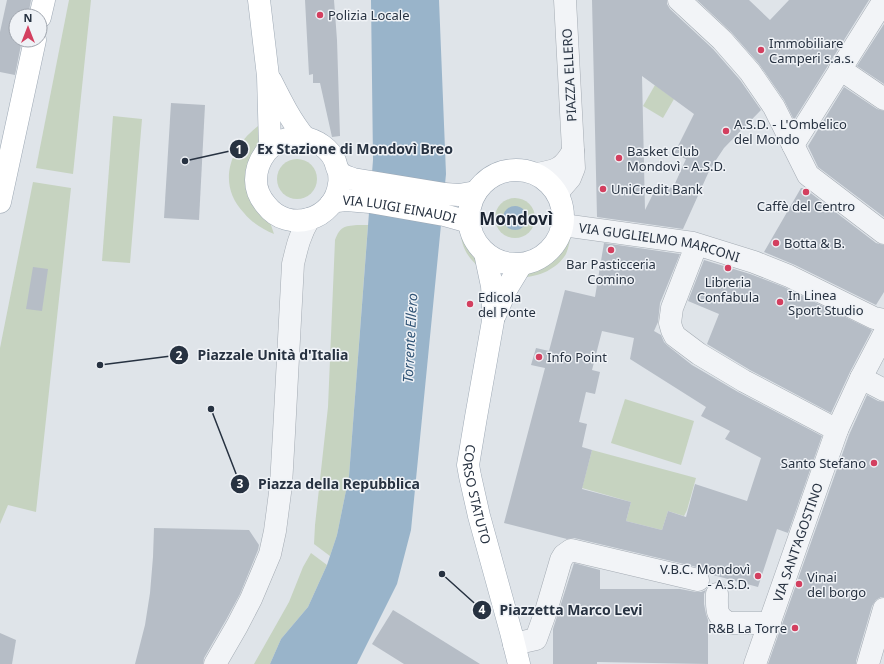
<svg xmlns="http://www.w3.org/2000/svg" width="884" height="664" font-family="'Noto Sans',sans-serif">
	<rect width="100%" height="100%" fill="#dfe4e9"/>
	<g fill="#c6d3c0">
		<path d="M69 0H91L73 174 36 168Z"/>
		<path d="M655 85 674 99 663 118 643 106Z"/>
		<path d="M113 116 142 119 130 263 102 261Z"/>
		<path d="M261 124 269 219 274 234C263 229 252 223 244 213 216 184 230 145 261 124Z"/>
		<circle cx="297" cy="179" r="20"/>
		<path d="M33 182 71 188 36 512 8 505 0 524V348Z"/>
		<circle cx="515" cy="218" r="20"/>
		<path d="M357 225H368L349 476 337 535 330 556 314 544 315 525 328 407 335 240C340 227 344 226 357 225Z"/>
		<path d="M460 226 467 233 471 245 475 251 482 270C466 256 461 247 460 226Z"/>
		<path d="M572 232C570 239 569 247 566 254 557 269 539 277 522 277L527 268C538 264 547 259 554 250 562 241 560 238 572 232Z"/>
		<path d="M625 399 694 421 681 465 611 443Z"/>
		<path d="M592 450 696 478 687 510 684 516 668 511 662 530 626 521 631 502 582 488Z"/>
		<path d="M311 553 327 565 308 607 281 639 270 664H254L289 602 303 567Z"/>
	</g>
	<g fill="#99b4ca">
		<path d="M371 0H439L446 174 411 530 397 584 357 664H270L281 639 308 607 327 565 337 535 349 476 373 160Z"/>
		<circle cx="515" cy="218" r="12"/>
	</g>
	<g fill="#b6bdc6" fill-rule="evenodd">
		<path d="M7 0H31L28 16H16V40H22L15 75 0 72V32Z"/>
		<path d="M305 0H334L337 40 340 136 332 137 320 83H313V74L309 75Z"/>
		<path d="M592 0H667V4L670 9 713 49 740 80 761 110 724 148 710 169 683 229 597 217ZM642 76 694 114 674 154 686 159 673 188 657 186 645 210Z"/>
		<path d="M697 0H749L770 20 789 0H869L794 120 784 100 759 64 731 32Z"/>
		<path d="M884 24V84L857 66Z"/>
		<path d="M844 87 877 109 884 111V217L818 167 808 146Z"/>
		<path d="M171 103 205 105 199 220 164 218Z"/>
		<path d="M801 188H804L876 243 884 245V292L876 305 795 265 764 252Z"/>
		<path d="M604 243 680 254 660 303 658 322 654 331 661 335 664 342 668 346 692 365 738 392 822 436 788 533 777 529 758 587 709 574 706 571 701 568 574 538 567 539 504 523 545 368 531 365 536 348 549 351 565 290 595 297ZM602 331 634 338 630 359 706 407 701 416 730 431 725 439 761 458 747 501 695 484 686 517 668 511 662 530 626 521 631 502 582 489 592 450 582 447 587 424 579 422 586 392 595 394 600 372 592 370Z"/>
		<path d="M704 260 750 274 784 287 872 330 850 372 831 413 750 370 707 344 719 314 688 301Z"/>
		<path d="M33 267 48 269 42 311 26 309Z"/>
		<path d="M867 395 878 401 884 402V597H881L876 600 872 606 856 661V664H768L849 435Z"/>
		<path d="M154 528 249 530 259 545 258 550 240 594 226 620 204 658 203 664H135L145 625 150 593 153 557Z"/>
		<path d="M574 563 600 570V589H680L696 592H701L706 590 704 594V604L706 614 708 620V664L597 662V664H553V629Z"/>
		<path d="M393 610 403 616 480 664H404L372 644Z"/>
		<path d="M0 633 16 640 12 664H0Z"/>
	</g>
	<g fill="none" stroke-linecap="round" stroke-linejoin="round">
		<g stroke="#a4abb3" stroke-width="23">
			<g id="minor">
				<path d="M679 0 722 40 750 72 774 107 808 175 884 233"/>
				<path d="M840 69 884 99"/>
				<path d="M793 145 884 0"/>
				<path d="M536 174C556 171 563 169 573 151"/>
				<path d="M557 193 570 178 574 168 565 0"/>
				<path id="s1" d="M563 225 693 243 754 262 789 276 874 318 884 320"/>
				<path d="M696 246 672 308 670 323 672 330 675 336 699 354 744 381 837 430"/>
				<path d="M861 378 884 390"/>
				<path d="M717 594C717 608 715 617 730 623H770"/>
				<path d="M514 644 536 639 546 611 561 560 564 555 571 550 698 580"/>
				<path d="M215 664 237 626 251 599 270 554 275 531 281 485 284 433 293 264C297 247 300 234 309 219"/>
				<path id="s2" d="M755 664 837 430 861 378 884 334"/>
				<path d="M868 664 884 609"/>
			</g>
		</g>
		<g stroke="#9ea9b5" stroke-width="23">
			<g id="major">
				<path d="M259 0 268 76 270 147"/>
				<path d="M40 17 44 0"/>
				<path d="M271 81C281 101 291 121 305 138"/>
				<circle cx="516" cy="217" r="47"/>
				<path d="M339 171C339 175 340 180 339 184 335 220 288 234 266 205 260 198 256 190 256 180 256 169 259 161 266 152 275 141 290 136 304 138 317 140 330 149 335 161 336 164 337 169 339 172 343 176 348 177 353 179L445 194 459 195 476 192"/>
				<path d="M0 202 35 40"/>
				<path id="s3" d="M331 204 337 201 346 200 370 202 444 215 469 222"/>
				<path id="s4" d="M485 253 492 286 493 301V321L476 417 468 465 470 476 479 516 511 632 519 664"/>
				<path d="M495 315 507 288 521 265"/>
			</g>
		</g>
		<use href="#minor" stroke="#f2f4f7" stroke-width="22"/>
		<use href="#major" stroke="#fff" stroke-width="22"/>
	</g>
	<g fill="#d33f5f" stroke="#eff2f6" stroke-width="1.5">
		<circle cx="320" cy="15" r="4"/>
		<circle cx="761" cy="50" r="4"/>
		<circle cx="726" cy="131" r="4"/>
		<circle cx="619" cy="158" r="4"/>
		<circle cx="603" cy="189" r="4"/>
		<circle cx="806" cy="192" r="4"/>
		<circle cx="776" cy="243" r="4"/>
		<circle cx="611" cy="250" r="4"/>
		<circle cx="728" cy="268" r="4"/>
		<circle cx="780" cy="302" r="4"/>
		<circle cx="470" cy="304" r="4"/>
		<circle cx="539" cy="357" r="4"/>
		<circle cx="874" cy="463" r="4"/>
		<circle cx="758" cy="576" r="4"/>
		<circle cx="799" cy="584" r="4"/>
		<circle cx="795" cy="628" r="4"/>
	</g>
	<g text-anchor="middle" stroke-width="3" stroke-linejoin="round" paint-order="stroke">
		<g font-size="13" fill="#273241" stroke="#eff2f6" text-anchor="start">
			<text x="328" y="20">Polizia Locale</text>
			<text x="769" y="48">Immobiliare<tspan x="769" dy="15">Camperi s.a.s.</tspan></text>
			<text x="734" y="129">A.S.D. - L'Ombelico<tspan x="734" dy="15">del Mondo</tspan></text>
			<text x="627" y="156">Basket Club<tspan x="627" dy="15">Mondovì - A.S.D.</tspan></text>
			<text x="611" y="194">UniCredit Bank</text>
			<text x="806" y="211" text-anchor="middle">Caffè del Centro</text>
			<text x="784" y="248">Botta &amp; B.</text>
			<text x="611" y="269" text-anchor="middle">Bar Pasticceria<tspan x="611" dy="15">Comino</tspan></text>
			<text x="728" y="287" text-anchor="middle">Libreria<tspan x="728" dy="15">Confabula</tspan></text>
			<text x="788" y="300">In Linea<tspan x="788" dy="15">Sport Studio</tspan></text>
			<text x="478" y="302">Edicola<tspan x="478" dy="15">del Ponte</tspan></text>
			<text x="547" y="362">Info Point</text>
			<text x="866" y="468" text-anchor="end">Santo Stefano</text>
			<text x="750" y="574" text-anchor="end">V.B.C. Mondovì<tspan x="750" dy="15">- A.S.D.</tspan></text>
			<text x="807" y="582">Vinai<tspan x="807" dy="15">del borgo</tspan></text>
			<text x="787" y="633" text-anchor="end">R&amp;B La Torre</text>
		</g>
		<g font-size="13" fill="#273241" stroke="#eff2f6">
			<text transform="translate(569 75) rotate(-93)" y="5">PIAZZA ELLERO</text>
			<text dy="5" stroke="none"><textPath href="#s3" startOffset="70">VIA LUIGI EINAUDI</textPath></text>
			<text dy="5" stroke="none"><textPath href="#s1" startOffset="98">VIA GUGLIELMO MARCONI</textPath></text>
			<text dy="5" stroke="none"><textPath href="#s4" startOffset="245">CORSO STATUTO</textPath></text>
			<text dy="5" stroke="none"><textPath href="#s2" startOffset="129">VIA SANT'AGOSTINO</textPath></text>
		</g>
		<g font-size="14" font-style="italic" fill="#305476" stroke="#eff2f6">
			<text transform="translate(410 338) rotate(-87)" y="5">Torrente Ellero</text>
		</g>
		<g font-size="17" font-weight="bold" fill="#1a2331" stroke="#eff2f6">
			<text x="516" y="225">Mondovì</text>
		</g>
	</g>
	<path fill="none" stroke="#273241" stroke-width="1.5" d="M185 161L239 149M100 365L179 355M211 409L240 484M442 574L482 610"/>
	<g fill="#273241" stroke="#eff2f6" stroke-width="1.5">
		<circle cx="185" cy="161" r="4"/>
		<circle cx="100" cy="365" r="4"/>
		<circle cx="211" cy="409" r="4"/>
		<circle cx="442" cy="574" r="4"/>
		<circle cx="239" cy="149" r="10"/>
		<circle cx="179" cy="355" r="10"/>
		<circle cx="240" cy="484" r="10"/>
		<circle cx="482" cy="610" r="10"/>
	</g>
	<g font-size="12" text-anchor="middle" font-weight="bold" fill="#fff">
		<text x="239" y="154">1</text>
		<text x="179" y="360">2</text>
		<text x="240" y="488">3</text>
		<text x="482" y="614">4</text>
	</g>
	<g font-size="14" text-anchor="middle" font-weight="bold" fill="#273241" stroke="#eff2f6" stroke-width="3" stroke-linejoin="round" paint-order="stroke">
		<text x="355" y="154">Ex Stazione di Mondovì Breo</text>
		<text x="273" y="360">Piazzale Unità d'Italia</text>
		<text x="339" y="489">Piazza della Repubblica</text>
		<text x="571" y="615">Piazzetta Marco Levi</text>
	</g>
	<g transform="translate(28 28)"><circle r="19" fill="#eff2f6" stroke="#9fa5ae"/>
	<path d="M0-3L7 15L0 10L-7 15Z" fill="#d33f5f"/>
	<text y="-6" font-size="11" font-weight="bold" text-anchor="middle" fill="#273241">N</text>
	</g>
</svg>
